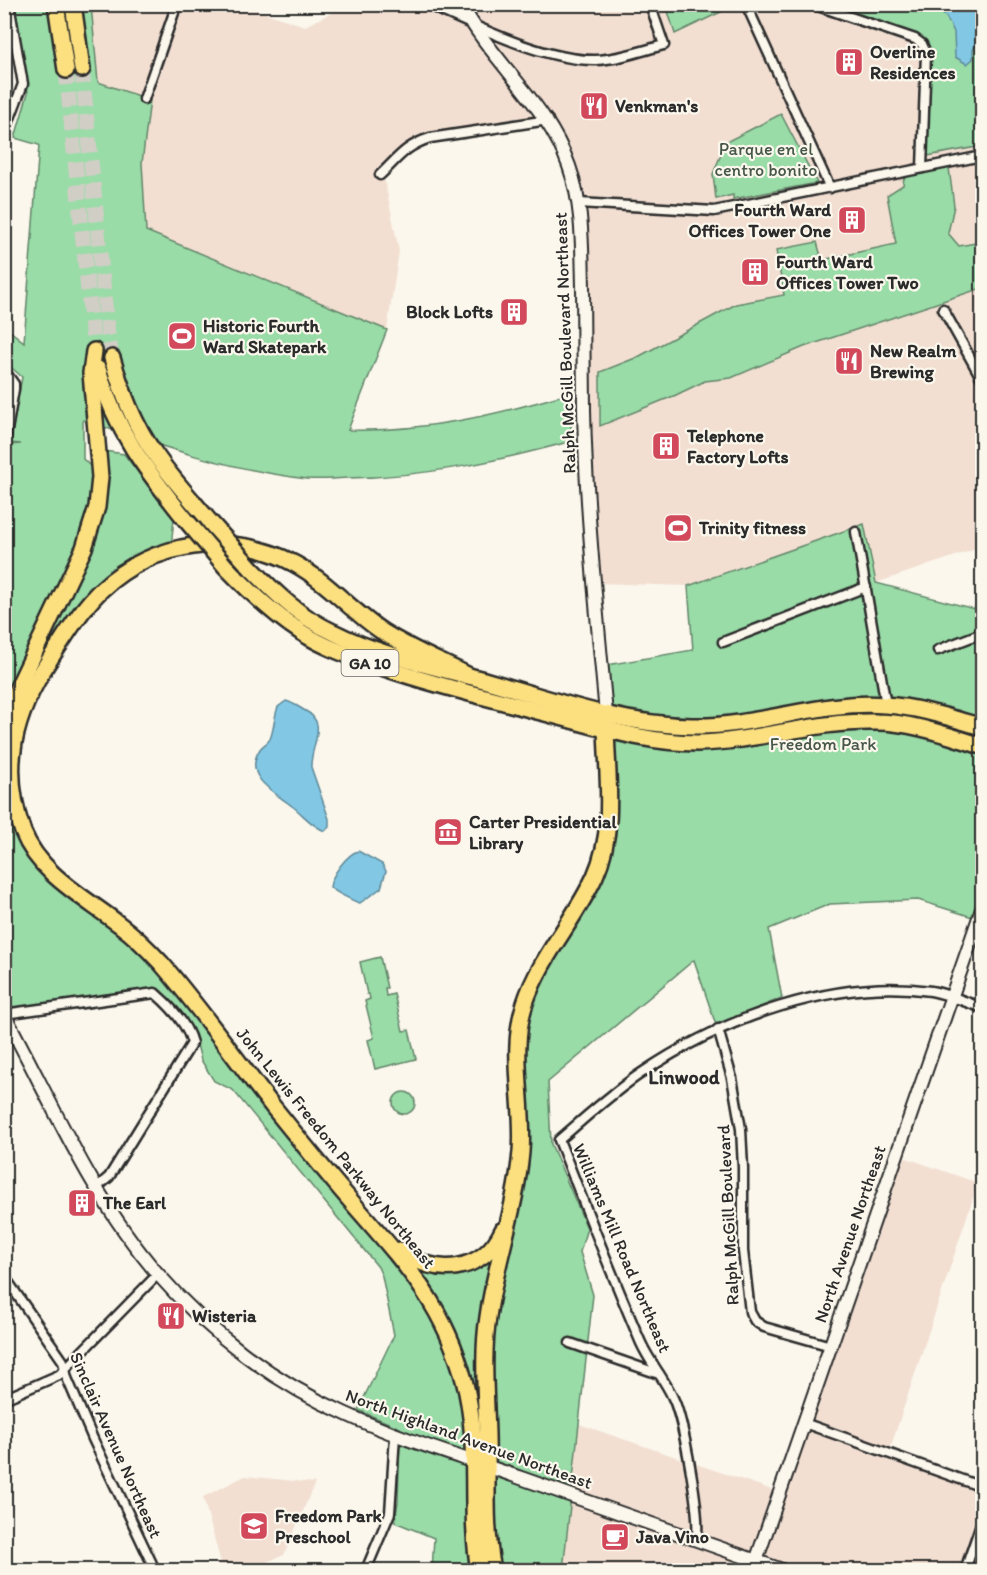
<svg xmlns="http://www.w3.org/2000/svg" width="987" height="1575" font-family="Itim,sans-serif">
	<rect width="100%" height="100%" fill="#fbf7ec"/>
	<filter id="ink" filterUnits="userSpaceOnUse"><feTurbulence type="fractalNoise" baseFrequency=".0167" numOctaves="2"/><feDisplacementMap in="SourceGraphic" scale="12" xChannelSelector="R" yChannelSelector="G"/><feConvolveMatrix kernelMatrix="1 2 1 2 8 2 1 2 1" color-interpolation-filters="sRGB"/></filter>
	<g filter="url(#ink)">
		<g fill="#f2dfd2">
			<path d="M337 4 982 5V547L876 583 863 525 688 586 596 583 578 202 548 120 430 137 383 172 399 251 387 330 146 231 142 163 150 100 98 82 91 5H241L305 26 333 12Z"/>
			<path d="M898 1155 978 1183 889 1452 982 1485V1570H768L755 1566 753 1570H563L579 1424 778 1492Z"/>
			<path d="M245 1476 315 1483 284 1555 259 1565V1570H212L221 1563 203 1497Z"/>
		</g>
		<g fill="#99dca7" stroke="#628469" stroke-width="1.5">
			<path d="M15 5H91L98 82 150 100 142 163 146 231 387 330 348 430C423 432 498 415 569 393L572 441C499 461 424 477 348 478 335 479 321 480 307 479 230 470 157 445 83 420V459L94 470 87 529 5 722 4 559 9 445 21 444 10 443 22 377 5 362V327L24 342 39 145 15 138 28 93Z"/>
			<path d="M666 5H728L729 8 675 34Z"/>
			<path d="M799 5H982V146L927 156 921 53 915 45Z"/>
			<path d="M781 114 817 183 733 199V195L716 199 713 174 726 142Z"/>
			<path d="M949 168 954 206 948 233 959 246 982 242V288L804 347 731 378 705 381 676 395 600 426V372L638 357 736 304 784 295 776 250 817 242 822 260 896 244 887 195 903 185 904 177Z"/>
			<path d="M104 451 124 454 174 518 171 547 119 571 16 700 79 567Z"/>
			<path d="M864 524 876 583 982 611V920L918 900 830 904 769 929 782 998 716 1025 694 960 548 1082 551 1144 587 1228 580 1252 593 1295 563 1570H432L434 1538 395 1522 398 1502 400 1428 358 1410 394 1335 382 1276 378 1267 233 1090 214 1081 201 1060 194 1033 153 988 39 1005 10 1007 4 994V784L14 824 35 863 117 927 167 977 370 1228 438 1273 510 1238 530 1150 529 1094 525 1081 526 1018 544 974 595 897 609 856 601 708 595 667 693 650 688 586Z"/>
			<path d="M380 957 387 988H385L386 996 394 994 403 1031 409 1030 416 1059 375 1069 368 1040 374 1038 365 1001 370 999 369 994H367L360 962Z"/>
			<circle cx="404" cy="1103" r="11"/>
		</g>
		<g fill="#82c7e3" stroke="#5f8999" stroke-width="1.5">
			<path d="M933 5H982V31L973 50V59L967 64 955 57 954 32 946 17Z"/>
			<path d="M286 701C293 703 297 706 304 710 330 723 310 745 311 767L329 819V827L325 831C311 826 303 814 292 806 274 792 242 777 260 749 263 745 268 743 270 739 274 730 274 717 278 707Z"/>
			<path d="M358 851 382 864 386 871 381 888 360 903C355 902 333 891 330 887 331 876 347 854 358 851Z"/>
		</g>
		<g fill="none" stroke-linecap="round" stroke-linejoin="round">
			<g stroke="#d1cec5" stroke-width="15" stroke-dasharray="15 8" stroke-linecap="butt">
				<path d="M82 69 108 334 112 358"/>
				<path d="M66 70 94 351"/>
			</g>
			<g stroke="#2b2b2b" stroke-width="13">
				<g id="street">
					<path d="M426 4C474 25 544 61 596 60 619 59 641 51 664 45L650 4"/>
					<path d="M746 4 830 188"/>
					<path d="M812 4 915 39 922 44 926 53 922 168"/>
					<path d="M144 99 177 4"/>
					<path d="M4 134 23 84 9 4"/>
					<path d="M380 175C398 158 405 146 430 138L548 120"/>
					<path d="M579 203 714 211 982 156"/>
					<path d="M943 309 982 379"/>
					<path d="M4 370 14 384V389L4 448"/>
					<path d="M856 532 886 705"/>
					<path d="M723 642 866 587"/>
					<path d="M938 650 982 633"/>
					<path d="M4 1014 155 993C170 1006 187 1023 192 1043L109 1177 96 1188"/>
					<path d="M718 1029 732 1078 741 1129 743 1168V1251L750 1312 755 1321 764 1327 831 1346"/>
					<path d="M4 1276 63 1361 67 1378 93 1439 155 1570"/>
					<path d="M570 1343 659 1374"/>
					<path d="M4 1399 59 1375 158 1274"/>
					<path d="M804 1423 982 1487"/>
					<path d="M696 1540C702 1520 683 1418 673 1398 664 1378 650 1363 641 1343 612 1276 586 1208 559 1140 586 1117 614 1091 643 1072 722 1019 834 977 931 991 948 994 966 1002 982 1008"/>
					<path d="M366 1570 390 1513 395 1435"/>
					<path d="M965 1570 982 1521"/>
				</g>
			</g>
			<g stroke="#2b2b2b" stroke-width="16">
				<g id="secondary">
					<path d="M461 4C492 63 547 103 569 166 583 205 582 246 583 287 583 328 584 369 584 410 586 512 597 613 606 714"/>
					<path d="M4 1014C52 1102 91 1197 157 1273 208 1332 275 1383 346 1414 402 1440 462 1457 521 1478 608 1508 695 1540 782 1570"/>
					<path d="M753 1570 982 909"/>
				</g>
			</g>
			<g stroke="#2b2b2b" stroke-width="20">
				<g id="highway">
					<path d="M56 4 66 70"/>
					<path d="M73 4 82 69"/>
					<path d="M112 358C122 392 134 425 155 454 171 478 192 500 210 522"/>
					<path d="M98 369C116 432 146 470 186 520"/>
					<path d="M226 567C249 591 273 614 301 632 324 647 350 656 376 665 429 684 483 696 537 711 590 724 642 743 697 743 757 742 816 720 877 722 912 722 949 736 982 746"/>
					<path d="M251 568C276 594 300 617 333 632 380 656 433 666 484 680 550 699 622 725 692 726 756 728 823 699 885 705 918 707 951 718 982 727"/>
					<path d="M469 676C441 662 410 649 383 632 352 612 328 582 295 564 234 530 153 541 102 589 81 609 66 635 50 659 13 716 0 768 23 832 40 875 86 898 120 925 135 936 148 949 161 963 201 1009 236 1060 274 1108 299 1139 324 1170 350 1200 401 1259 444 1303 464 1380 481 1442 468 1508 479 1570"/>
					<path d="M5 736 13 703 19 685 84 548 97 507 100 477 91 373 94 351"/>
					<path d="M400 1250C435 1278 483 1273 503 1230"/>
					<path d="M493 1570C484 1526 488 1480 487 1435 486 1396 482 1355 488 1317 496 1261 516 1208 521 1152 525 1102 509 1052 525 1003 540 957 575 920 595 876 618 825 605 768 606 714"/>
				</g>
			</g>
			<use href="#street" stroke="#fbf7ec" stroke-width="8"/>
			<use href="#secondary" stroke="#fbf7ec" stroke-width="12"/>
			<use href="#highway" stroke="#fce080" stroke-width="15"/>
			<g stroke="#2b2b2b" stroke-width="20" stroke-linecap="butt">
				<g id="highway-bridge">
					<path d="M186 520 226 567"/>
					<path d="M210 522 251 568"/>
				</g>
			</g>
			<use href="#highway-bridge" stroke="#fce080" stroke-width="15"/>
		</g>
	</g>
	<defs>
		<g id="building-square" transform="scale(1.5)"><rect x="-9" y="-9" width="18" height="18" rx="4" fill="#d1495b" stroke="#fbf7ec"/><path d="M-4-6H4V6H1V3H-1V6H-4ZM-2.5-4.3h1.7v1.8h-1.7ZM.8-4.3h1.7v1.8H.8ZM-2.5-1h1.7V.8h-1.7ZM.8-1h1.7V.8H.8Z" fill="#fff"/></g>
		<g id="restaurant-square" transform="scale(1.5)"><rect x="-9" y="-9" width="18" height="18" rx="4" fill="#d1495b" stroke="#fbf7ec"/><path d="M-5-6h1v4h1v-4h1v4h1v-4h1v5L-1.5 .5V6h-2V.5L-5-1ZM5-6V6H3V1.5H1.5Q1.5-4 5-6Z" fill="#fff"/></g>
		<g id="stadium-square" transform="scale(1.5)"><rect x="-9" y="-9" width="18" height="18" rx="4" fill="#d1495b" stroke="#fbf7ec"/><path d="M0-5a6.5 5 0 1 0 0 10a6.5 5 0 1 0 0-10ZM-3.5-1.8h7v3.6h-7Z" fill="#fff"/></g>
		<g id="museum-square" transform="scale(1.5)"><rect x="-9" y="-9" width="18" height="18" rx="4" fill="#d1495b" stroke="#fbf7ec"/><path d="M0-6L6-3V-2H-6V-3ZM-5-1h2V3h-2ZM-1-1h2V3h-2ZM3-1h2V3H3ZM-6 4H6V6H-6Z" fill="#fff"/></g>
		<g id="school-square" transform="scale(1.5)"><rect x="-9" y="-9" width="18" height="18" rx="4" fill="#d1495b" stroke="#fbf7ec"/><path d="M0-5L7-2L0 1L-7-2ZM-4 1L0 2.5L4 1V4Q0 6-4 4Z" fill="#fff"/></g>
		<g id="cafe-square" transform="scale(1.5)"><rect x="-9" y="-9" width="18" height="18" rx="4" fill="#d1495b" stroke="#fbf7ec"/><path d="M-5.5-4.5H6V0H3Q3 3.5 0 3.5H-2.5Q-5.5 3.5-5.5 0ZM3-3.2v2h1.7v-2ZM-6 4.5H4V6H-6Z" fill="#fff"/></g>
	</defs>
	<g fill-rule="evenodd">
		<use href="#building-square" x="849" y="62"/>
		<use href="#restaurant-square" x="594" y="106"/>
		<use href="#building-square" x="852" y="220"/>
		<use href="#building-square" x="755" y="272"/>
		<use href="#building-square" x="514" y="312"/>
		<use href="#stadium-square" x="182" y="336"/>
		<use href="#restaurant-square" x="849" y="361"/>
		<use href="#building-square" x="666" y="446"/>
		<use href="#stadium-square" x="678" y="528"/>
		<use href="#museum-square" x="448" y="832"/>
		<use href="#building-square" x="82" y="1203"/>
		<use href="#restaurant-square" x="171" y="1316"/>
		<use href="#school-square" x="254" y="1526"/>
		<use href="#cafe-square" x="615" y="1537"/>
	</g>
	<g text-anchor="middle" stroke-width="4.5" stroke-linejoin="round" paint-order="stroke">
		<rect fill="#fbf7ec" stroke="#696865" stroke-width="1.5" x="341.5" y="650" width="57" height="26" rx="4.5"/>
		<g font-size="16" font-weight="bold" fill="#2b2b2b">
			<text x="370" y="669">GA 10</text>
		</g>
		<g font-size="18" font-weight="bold" fill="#2b2b2b" stroke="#fbf7ec" text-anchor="start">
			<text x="870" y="58">Overline<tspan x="870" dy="21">Residences</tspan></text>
			<text x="615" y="112">Venkman's</text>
			<text x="831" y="216" text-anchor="end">Fourth Ward<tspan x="831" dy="21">Offices Tower One</tspan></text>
			<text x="776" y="268">Fourth Ward<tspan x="776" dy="21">Offices Tower Two</tspan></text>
			<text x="493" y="318" text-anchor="end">Block Lofts</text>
			<text x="203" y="332">Historic Fourth<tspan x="203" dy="21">Ward Skatepark</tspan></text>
			<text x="870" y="357">New Realm<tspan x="870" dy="21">Brewing</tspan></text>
			<text x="687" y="442">Telephone<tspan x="687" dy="21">Factory Lofts</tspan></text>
			<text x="699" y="534">Trinity fitness</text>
			<text x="469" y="828">Carter Presidential<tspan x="469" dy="21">Library</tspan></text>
			<text x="103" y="1209">The Earl</text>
			<text x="192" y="1322">Wisteria</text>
			<text x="275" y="1522">Freedom Park<tspan x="275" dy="21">Preschool</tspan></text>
			<text x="636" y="1543">Java Vino</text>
		</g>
		<g font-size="18" fill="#46574a" stroke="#fbf7ec">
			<text x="766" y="155">Parque en el<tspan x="766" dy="21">centro bonito</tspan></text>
			<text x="823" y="750">Freedom Park</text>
		</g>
		<g font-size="18" fill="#2b2b2b" stroke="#fbf7ec">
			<text transform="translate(565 343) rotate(-92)" y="6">Ralph McGill Boulevard Northeast</text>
			<text transform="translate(336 1148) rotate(51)" y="6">John Lewis Freedom Parkway Northeast</text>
			<text transform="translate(728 1215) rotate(-93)" y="6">Ralph McGill Boulevard</text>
			<text transform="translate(850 1234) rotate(-71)" y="6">North Avenue Northeast</text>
			<text transform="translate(622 1248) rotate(67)" y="6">Williams Mill Road Northeast</text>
			<text transform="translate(469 1439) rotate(20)" y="6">North Highland Avenue Northeast</text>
			<text transform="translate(116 1445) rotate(66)" y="6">Sinclair Avenue Northeast</text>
		</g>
		<g font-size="20" font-weight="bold" fill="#2b2b2b" stroke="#fbf7ec">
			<text x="684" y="1084">Linwood</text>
		</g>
	</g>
	<rect width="987" height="1575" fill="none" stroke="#fbf7ec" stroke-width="24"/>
	<rect x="12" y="12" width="963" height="1551" fill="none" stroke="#2b2b2b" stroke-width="2" filter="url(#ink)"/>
</svg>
